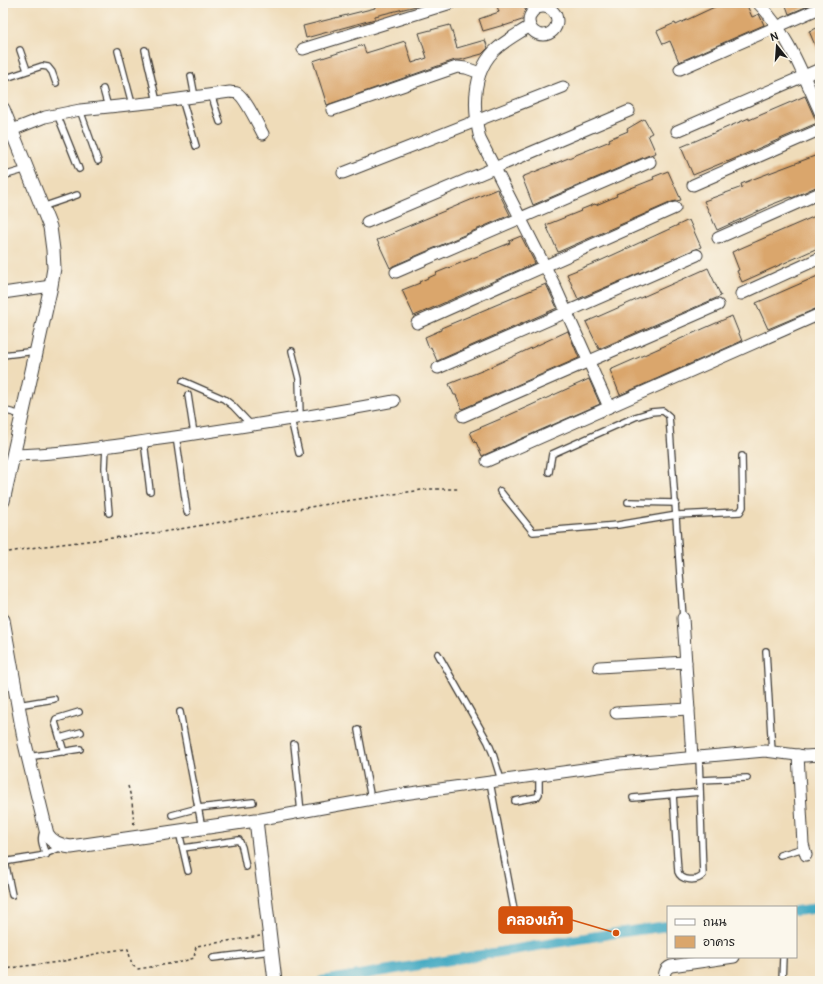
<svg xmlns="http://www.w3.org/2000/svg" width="823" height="984" font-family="Pangolin,'Playpen Sans Thai',sans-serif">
	<rect width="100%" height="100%" fill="#fbf7ec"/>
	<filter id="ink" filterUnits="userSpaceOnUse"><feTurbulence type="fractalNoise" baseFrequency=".025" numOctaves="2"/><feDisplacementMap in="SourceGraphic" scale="8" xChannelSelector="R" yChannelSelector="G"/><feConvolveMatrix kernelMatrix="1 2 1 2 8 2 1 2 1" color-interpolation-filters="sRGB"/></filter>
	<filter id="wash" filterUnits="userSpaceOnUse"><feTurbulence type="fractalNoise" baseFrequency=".012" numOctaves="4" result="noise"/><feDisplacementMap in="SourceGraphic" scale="16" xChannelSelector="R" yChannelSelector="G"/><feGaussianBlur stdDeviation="0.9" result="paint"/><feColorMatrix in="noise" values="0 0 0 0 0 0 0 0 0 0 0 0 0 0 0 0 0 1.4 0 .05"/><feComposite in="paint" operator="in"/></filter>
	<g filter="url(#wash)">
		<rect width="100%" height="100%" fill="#efdcb9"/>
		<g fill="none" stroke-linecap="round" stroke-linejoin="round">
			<g stroke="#43a9c2" stroke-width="10">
				<path d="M796 911 820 908"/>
				<path d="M322 981 616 933 668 926"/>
			</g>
		</g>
		<g id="blocks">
			<g fill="#daa66c">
				<path d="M374 3H416V6L375 16V19L306 38 303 26 375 8Z"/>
				<path d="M496 3H523L528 18 504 26V25L483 31 479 19 499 12Z"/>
				<path d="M723 3H746L752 17 759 14 764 25 679 62 670 41 663 44 657 31 675 23 676 25Z"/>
				<path d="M785 3H807L808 6 789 14Z"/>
				<path d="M450 25 457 48 485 40 488 48 482 54 460 60H455L327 105 313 61 363 45 366 53 405 41 412 63 427 58 419 33Z"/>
				<path d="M820 27V57L809 31Z"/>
				<path d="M805 96 817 123 727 162V161L693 175 681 147 749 118V120Z"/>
				<path d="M644 119 652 133 648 135 656 153 647 156 533 205 522 177 610 141 609 139 628 131 627 129Z"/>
				<path d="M820 154V185L792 198 791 197 768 206V207L717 230 704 201 742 187 741 184 756 178Z"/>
				<path d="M668 171 681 200 672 202 558 252 546 225 581 211 580 210 595 204 596 205 617 196 616 194 654 179 653 177Z"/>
				<path d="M497 189 510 215 393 266 390 268 377 240 395 233 394 232Z"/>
				<path d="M820 214V247L742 282 737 271 739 270 732 252Z"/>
				<path d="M689 220 701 247 578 299 567 274 602 260Z"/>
				<path d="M521 236 535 263 414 316 402 290 420 283 419 282 437 274 436 273 510 243 509 241Z"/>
				<path d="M708 268 721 296 599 349 586 322Z"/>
				<path d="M820 275V307L768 329 756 303Z"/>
				<path d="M546 284 557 308 437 361 431 347 429 348 425 337 441 330V328Z"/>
				<path d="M732 316 742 341 620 395 610 370Z"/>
				<path d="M568 331 579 358 462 409 456 395H454L449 384 484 370Z"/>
				<path d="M589 379 600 404 482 456 476 442 475 443 470 432 505 417Z"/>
			</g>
		</g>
	</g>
	<g filter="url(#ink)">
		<use href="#blocks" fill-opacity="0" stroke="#3c3934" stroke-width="1"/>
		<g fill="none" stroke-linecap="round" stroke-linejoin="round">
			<g stroke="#3c3934" stroke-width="8">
				<g id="service">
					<path d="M20 50 27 70"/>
					<path d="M145 50 157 102"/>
					<path d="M118 51 132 104"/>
					<path d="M191 76 195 97"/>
					<path d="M3 79 42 66 48 67 52 72 56 83"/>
					<path d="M103 89 108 107"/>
					<path d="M211 94 220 122"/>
					<path d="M182 99 196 146"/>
					<path d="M80 110 98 161"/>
					<path d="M57 114 79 169"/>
					<path d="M3 176 27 169"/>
					<path d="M42 207 77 195"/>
					<path d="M292 351 299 379 300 417"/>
					<path d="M3 355 36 351"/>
					<path d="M183 381 224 399 233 406 251 425"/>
					<path d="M188 395 194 434"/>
					<path d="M3 410 22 415"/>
					<path d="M291 419 299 453"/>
					<path d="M176 436 187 512"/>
					<path d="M144 441 150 491"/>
					<path d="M106 447 105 468 109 513"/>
					<path d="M549 472 552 454 635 417 651 412 663 411 669 416 683 618"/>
					<path d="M500 491 533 532 618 525 677 515 740 512 743 507 742 456"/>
					<path d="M628 502 676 503"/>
					<path d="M766 651 772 752"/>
					<path d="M438 654 488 742 493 754 501 780"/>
					<path d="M18 705 54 699"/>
					<path d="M180 712 202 828"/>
					<path d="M358 730 371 799"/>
					<path d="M60 738 81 732"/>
					<path d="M294 744 301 812"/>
					<path d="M64 752 55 722 56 719 79 712"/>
					<path d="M28 757 80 749"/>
					<path d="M700 780 747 778"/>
					<path d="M490 782 516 920"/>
					<path d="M673 794 678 872C681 881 697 882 703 875L699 757"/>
					<path d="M633 798 700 792"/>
					<path d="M515 801 537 797 539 794V775"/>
					<path d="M172 815 198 808 253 802"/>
					<path d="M44 830C39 839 43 846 46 855"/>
					<path d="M179 832 188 871"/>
					<path d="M183 848 239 840 242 847 246 867"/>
					<path d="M780 855 804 848"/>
					<path d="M5 861 12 895"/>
					<path d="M3 862 40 856 62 847"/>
					<path d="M213 958 271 951"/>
					<path d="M782 981 783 957"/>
				</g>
			</g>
			<g stroke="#3c3934" stroke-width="13">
				<g id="minor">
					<path d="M758 3C788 33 803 75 820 112"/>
					<circle cx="543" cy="21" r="14"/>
					<path d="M530 26C518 34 504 41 494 51 471 75 473 109 480 139L554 284 609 407"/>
					<path d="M303 49 451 3"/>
					<path d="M680 69 820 8"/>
					<path d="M332 110 457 67 466 68 480 73"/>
					<path d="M12 130 45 117 80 110 157 102 230 92C233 93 235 92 237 93 245 97 258 125 263 134"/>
					<path d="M677 131 820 69"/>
					<path d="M3 137 13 134"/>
					<path d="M343 173 563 87"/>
					<path d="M693 185 819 130"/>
					<path d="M367 222 629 111"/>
					<path d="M718 238 820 193"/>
					<path d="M396 272 650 162"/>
					<path d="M3 293 51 286"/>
					<path d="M741 294 820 258"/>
					<path d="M417 323 675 208"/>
					<path d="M438 368 697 255"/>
					<path d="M463 416 718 305"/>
					<path d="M13 455C68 454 121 444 175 437 248 426 321 415 394 401"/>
					<path d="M487 461 820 314"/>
					<path d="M683 618 692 757"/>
					<path d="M599 667 686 662"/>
					<path d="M616 713 689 709"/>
					<path d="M798 755 803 844 806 855"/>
					<path d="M256 820 389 796 620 764 765 751 805 756 820 755"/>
					<path d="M665 981C664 974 664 969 671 966L734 957"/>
				</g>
			</g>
			<g stroke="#3c3934" stroke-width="15">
				<g id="tertiary">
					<path d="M3 109 50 227 53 250 54 268 51 286 3 501"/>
					<path d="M3 620 25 744 47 834C52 843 61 846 71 847L256 820 275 981"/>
				</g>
			</g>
			<g stroke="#3c3934" stroke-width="1.5" stroke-dasharray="3 3" stroke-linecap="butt">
				<path d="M3 553 37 547 162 532 352 500 429 489H459"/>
				<path d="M128 786 132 801 134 826"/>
				<path d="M3 970C26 964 50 965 73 959 92 955 109 950 128 949L132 965 138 969 181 962 194 958 196 946 260 936"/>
			</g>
			<use href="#service" stroke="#fff" stroke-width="5.5"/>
			<use href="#minor" stroke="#fff" stroke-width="11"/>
			<use href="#tertiary" stroke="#fff" stroke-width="13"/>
		</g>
	</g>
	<path fill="none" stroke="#d4530e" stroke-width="1.5" d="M616 933L572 920"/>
	<circle fill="#d4530e" stroke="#fbf7ec" stroke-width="1.5" cx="616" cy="933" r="4"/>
	<rect fill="#d4530e" stroke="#d4530e" stroke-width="1.5" x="499" y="907" width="73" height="26" rx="4"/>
	<g font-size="14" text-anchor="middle" font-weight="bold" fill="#fff">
		<text x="535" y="925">คลองเก้า</text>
	</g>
	<rect width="823" height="984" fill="none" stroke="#fbf7ec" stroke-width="16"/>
	<rect x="667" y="906" width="130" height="52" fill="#fbf7ec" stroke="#a29f99"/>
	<rect x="675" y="919" width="20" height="6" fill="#ffffff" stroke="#a29f99"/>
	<text x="703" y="926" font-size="12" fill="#1c1c1c">ถนน</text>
	<rect x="675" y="936" width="20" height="12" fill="#daa66c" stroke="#a29f99"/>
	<text x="703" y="946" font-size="12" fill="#1c1c1c">อาคาร</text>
	<g transform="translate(777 46) rotate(343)" stroke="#fbf7ec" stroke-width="3" paint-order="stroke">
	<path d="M0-3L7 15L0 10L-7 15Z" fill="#1c1c1c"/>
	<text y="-6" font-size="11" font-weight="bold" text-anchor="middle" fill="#1c1c1c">N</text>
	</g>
</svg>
